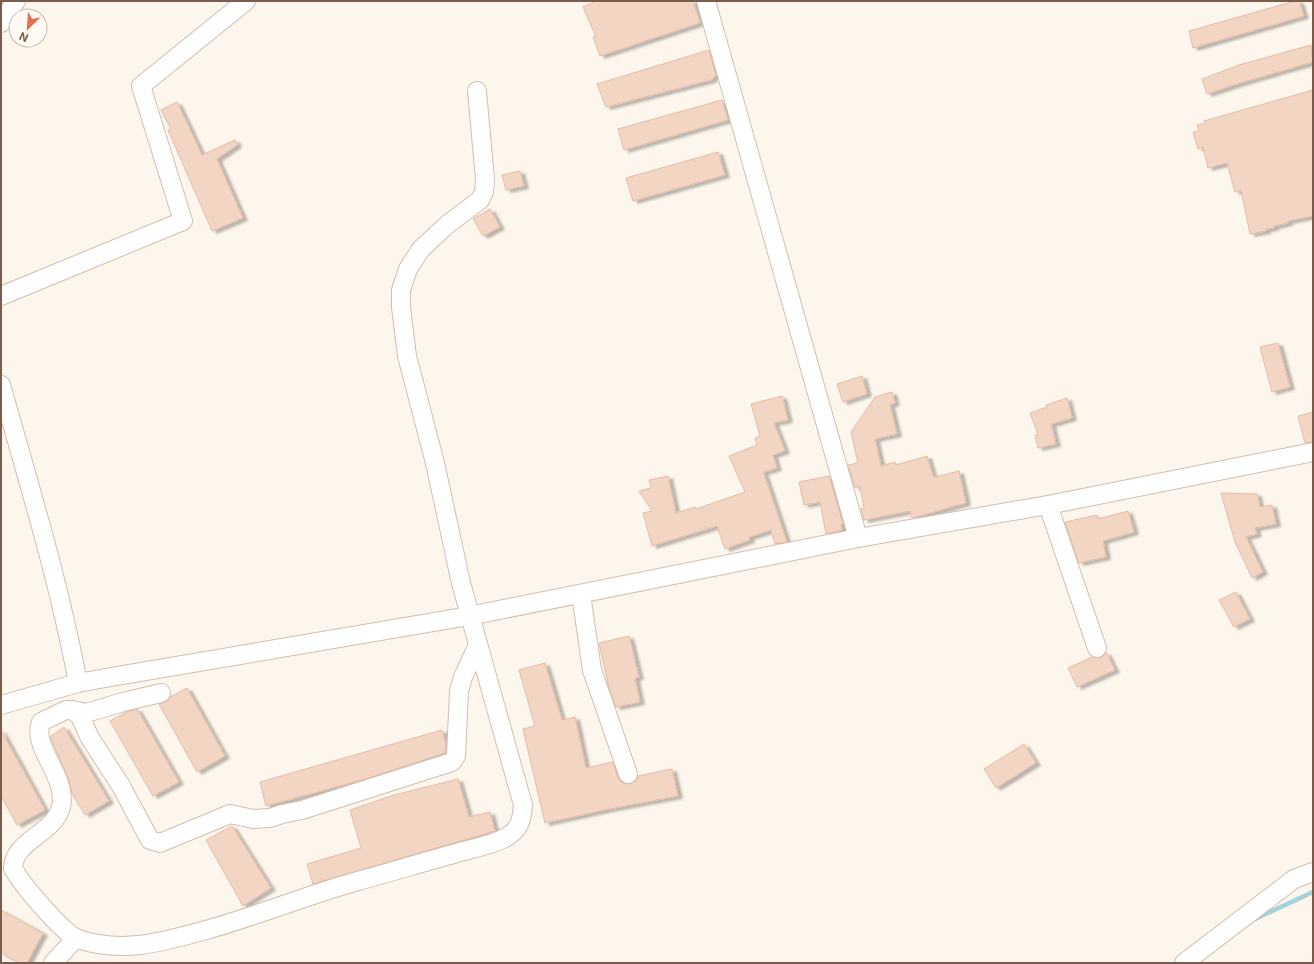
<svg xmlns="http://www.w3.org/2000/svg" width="1314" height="964" font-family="Inter,sans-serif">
	<defs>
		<filter id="shadow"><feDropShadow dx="4.5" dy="2.5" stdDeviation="1" flood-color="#0004"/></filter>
	</defs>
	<rect width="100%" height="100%" fill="#fdf6ec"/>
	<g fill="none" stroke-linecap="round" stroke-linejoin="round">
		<path stroke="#a5d3da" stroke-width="4.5" d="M1253 920 1313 892"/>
	</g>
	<g fill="#f3d5c3" stroke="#e6bba3" filter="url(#shadow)">
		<path d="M596 1H693L700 23 600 56 593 37H596L583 7Z"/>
		<path d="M1295 1H1299L1304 16 1193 48 1189 31Z"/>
		<path d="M1311 45 1313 62 1237 84 1207 94 1202 79 1239 65Z"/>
		<path d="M709 50 716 76 711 80 606 107 597 84Z"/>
		<path d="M1313 90V216L1288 221V223L1274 226V228L1266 229V231L1250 234 1241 190 1235 192 1227 163 1208 168 1203 147 1198 149 1193 132 1199 131 1197 125 1205 123 1204 121Z"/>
		<path d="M722 100 728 120 624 150 618 129Z"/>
		<path d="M177 102 202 155 235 140 237 145 217 159 243 218 212 231 168 130 171 129 161 110Z"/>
		<path d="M718 152 725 175 633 201 626 178Z"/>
		<path d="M520 171 524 186 506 190 502 175Z"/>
		<path d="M490 209 500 227 483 236 473 219Z"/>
		<path d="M1278 343 1290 387 1272 392 1260 347Z"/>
		<path d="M862 376 867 394 843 402 837 384Z"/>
		<path d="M892 392 895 403 890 405 897 434 875 439 881 466 895 462 896 465 927 456 933 476 936 477 959 471 966 503 912 518 910 511 864 520 861 509 864 508 860 486 855 488 848 465 858 463 851 432 875 397Z"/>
		<path d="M782 396 788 420 774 423 785 451 773 455 777 468 764 472V474L787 542 775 544 771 530 749 537 750 540 725 549 717 526 652 546 643 513 652 511 639 491 651 488 649 480 668 476 676 513 695 507 696 509 745 492 729 456 757 445 755 438 760 436 751 404Z"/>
		<path d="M1067 398 1072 418 1051 424 1056 444 1038 448 1035 435 1038 434 1030 413 1047 407 1046 405Z"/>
		<path d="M1313 412V442L1305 443 1298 416Z"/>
		<path d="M829 476 843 524H841L842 530 826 534 820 502 804 505 799 482Z"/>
		<path d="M1221 493 1257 494 1260 507 1272 505 1276 524 1255 528 1257 534 1246 537 1263 572 1252 578 1235 542Z"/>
		<path d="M1128 511 1134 532 1103 541 1106 557 1079 563 1065 522 1097 515 1098 519Z"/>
		<path d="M1236 592 1250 619 1234 627 1219 600Z"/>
		<path d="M629 636 639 677 635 678 640 702 616 707 609 688 599 643Z"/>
		<path d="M1106 652 1115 670 1077 687 1068 668 1092 657 1101 658Z"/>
		<path d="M545 663 562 720 575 717 586 768 613 762 618 778 621 782 626 784 636 781 638 776 672 769 678 796 609 809 545 823 523 729 535 726 519 670Z"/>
		<path d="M187 688 225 756 197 772 159 704 168 701 170 697Z"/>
		<path d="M137 709 179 782 153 796 110 721 126 712Z"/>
		<path d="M64 727 109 801 85 815 72 794 69 780 51 739V736Z"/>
		<path d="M1 730 45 810 17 825 1 796Z"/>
		<path d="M442 730 446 744 445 753 369 778 266 806 260 782Z"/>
		<path d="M1024 744 1036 763 996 788 984 769Z"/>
		<path d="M458 779 469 817 490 812 495 831 313 884 307 864 361 848 350 810 394 795Z"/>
		<path d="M232 826 271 888 243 906 206 840Z"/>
		<path d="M1 910 43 933 27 963H20L1 953Z"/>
	</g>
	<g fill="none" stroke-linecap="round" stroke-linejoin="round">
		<g stroke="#d1beb0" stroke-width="20">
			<g id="minor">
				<path d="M706 1 858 538"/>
				<path d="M1 23 16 1"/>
				<path d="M1 296 183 221 141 86 246 1"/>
				<path d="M1 385C29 484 59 582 78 683"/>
				<path d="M1048 505 1097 648"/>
				<path d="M581 594 592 670 628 774"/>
				<path d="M161 693 123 702 86 713 72 710H66L41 722C31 748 68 776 61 807 54 834 14 840 13 868 21 884 63 933 78 939 122 954 163 942 206 930 257 916 307 895 358 881 391 872 424 862 457 853 473 848 499 844 511 834 521 827 522 816 523 805L461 583 435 463 407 356 401 307V290L408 269 421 249 448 224 480 200 484 192 485 179 477 91"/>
				<path d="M1 705 78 683 111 677 469 616 858 538 1048 505 1313 452"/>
				<path d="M72 710 80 716 90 738 121 786 150 840 160 843 230 814 253 819 270 818 282 814 302 810 452 762 456 756 459 691 463 677 478 645"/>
				<path d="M53 963 76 938"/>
				<path d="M1184 963 1294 879 1313 872"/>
			</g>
		</g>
		<use href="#minor" stroke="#fff" stroke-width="18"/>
	</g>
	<rect width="1314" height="964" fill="none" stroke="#7a5c4d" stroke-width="4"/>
	<g transform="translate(28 28) rotate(205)"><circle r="19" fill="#fffaf3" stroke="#cabbb1"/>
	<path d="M0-3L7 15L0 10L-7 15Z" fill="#e76f51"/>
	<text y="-6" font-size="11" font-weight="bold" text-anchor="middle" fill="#7a5c4d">N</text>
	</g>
</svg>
